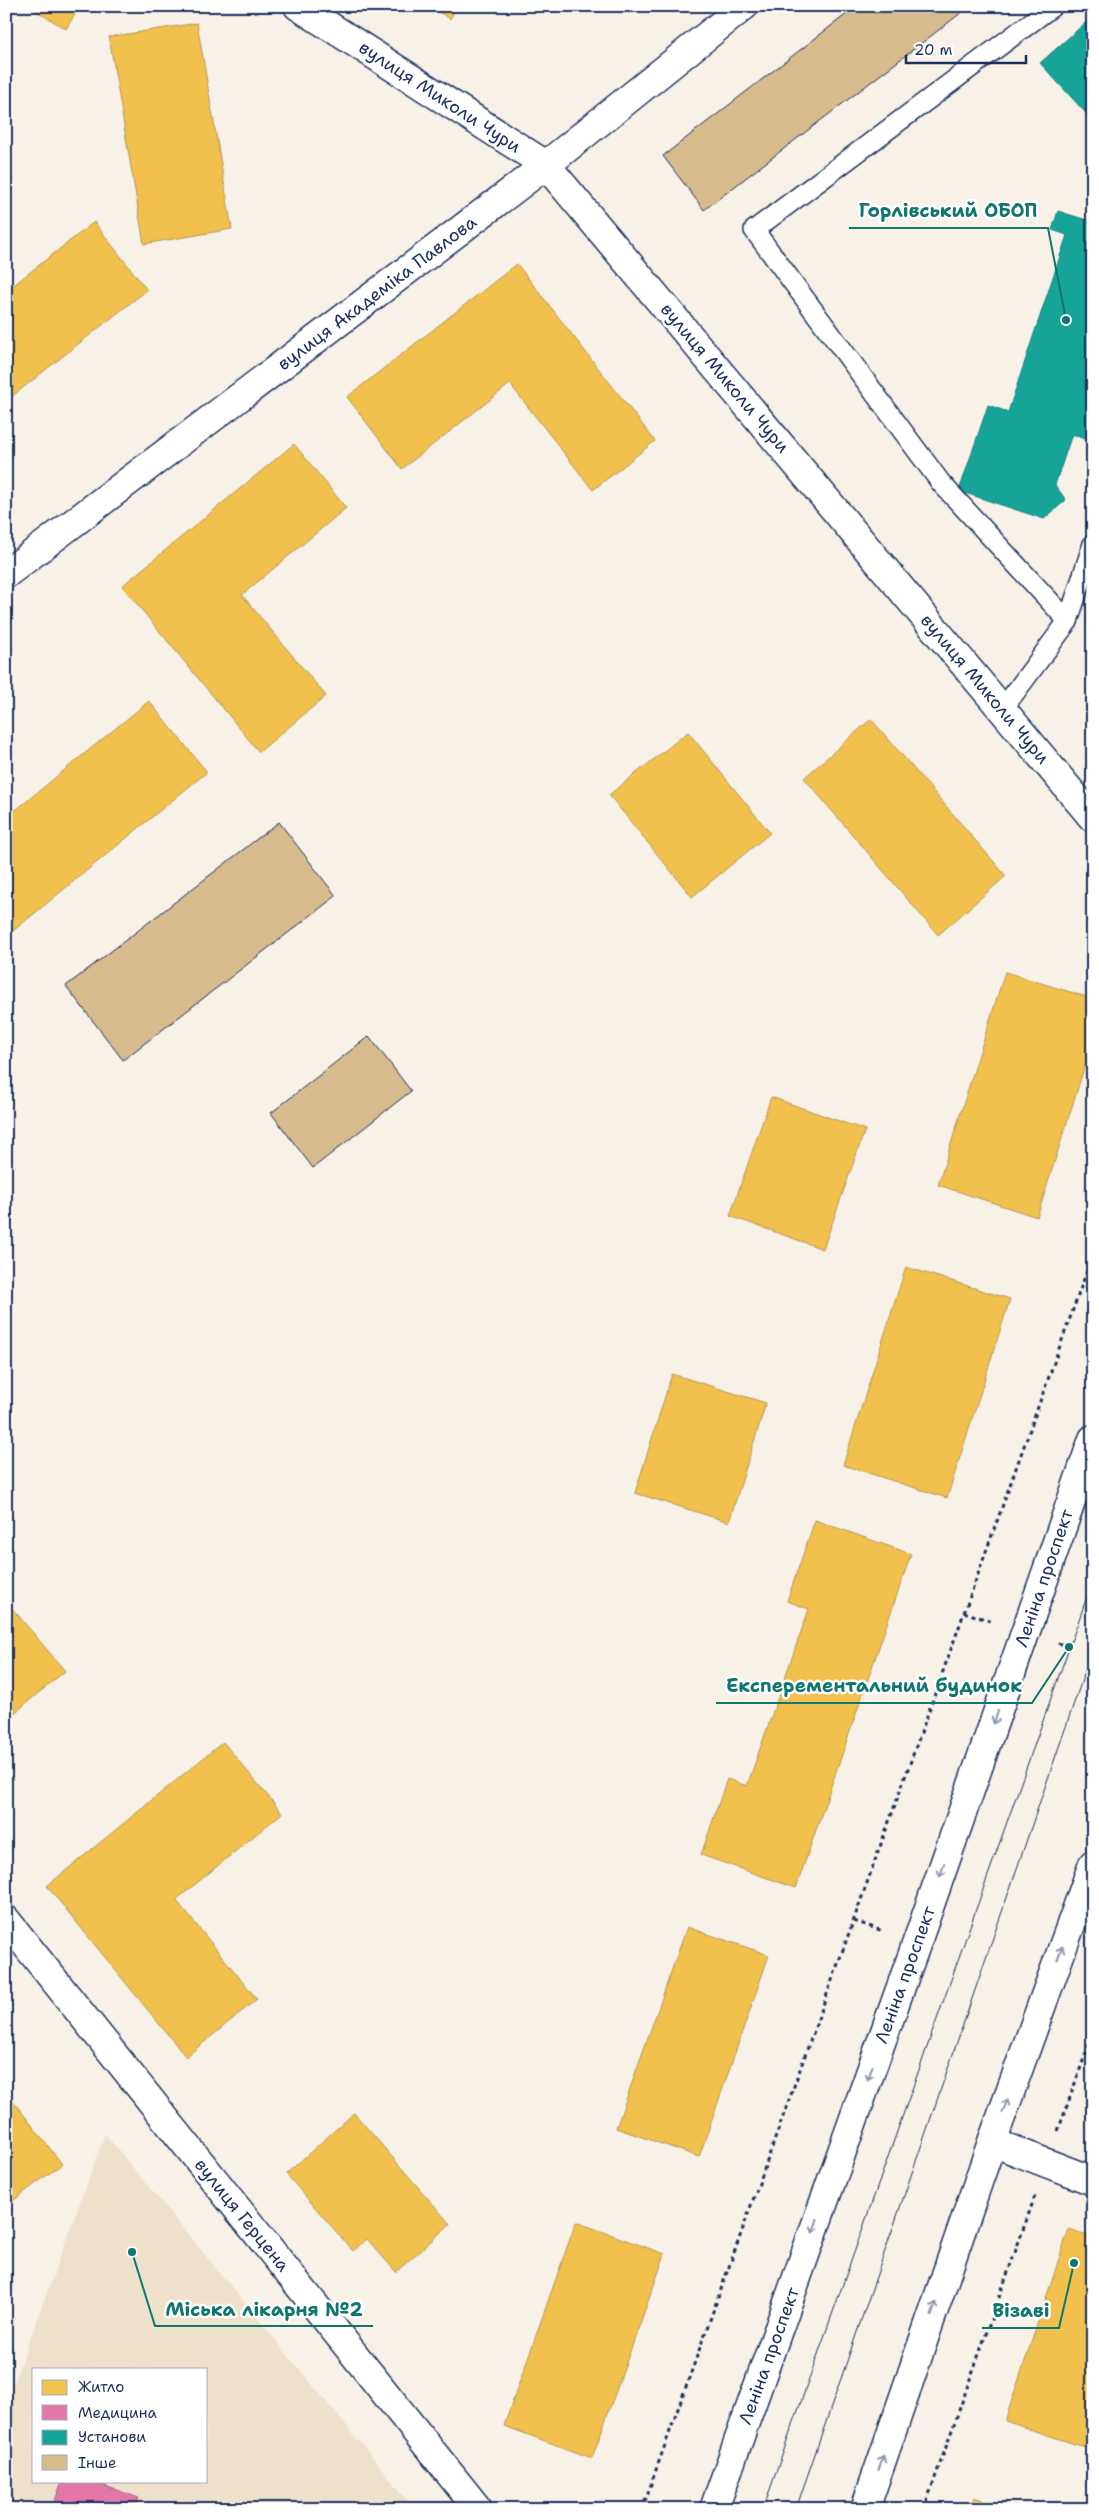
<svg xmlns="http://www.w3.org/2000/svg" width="1099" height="2515" font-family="'Shantell Sans',sans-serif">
	<rect width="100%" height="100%" fill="#f7f1e8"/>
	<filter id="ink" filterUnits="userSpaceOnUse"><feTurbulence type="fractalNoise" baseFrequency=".02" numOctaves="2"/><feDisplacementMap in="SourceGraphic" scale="10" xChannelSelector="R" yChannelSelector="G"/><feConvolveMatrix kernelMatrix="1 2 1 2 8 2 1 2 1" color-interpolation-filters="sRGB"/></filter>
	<g filter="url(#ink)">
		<path fill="#ede1cc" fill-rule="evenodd" d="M105 2134 415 2509H6V2404ZM34 2369H206V2481H34Z"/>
		<g fill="#f2c14e" stroke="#b29553">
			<path d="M28 6H80L66 29Z"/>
			<path d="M429 6H457L450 19Z"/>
			<path d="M197 23 232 229 144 244 109 37Z"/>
			<path d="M94 222 147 290 6 401V291Z"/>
			<path d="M517 264 655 441 593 490 510 384 402 469 347 397Z"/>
			<path d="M294 444 346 508 242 595 326 696 259 752 122 586Z"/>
			<path d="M149 701 207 772 13 931 6 922V818Z"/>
			<path d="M871 719 1006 876 938 935 804 778Z"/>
			<path d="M688 732 770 833 692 897 609 795Z"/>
			<path d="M1005 972 1093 999V1040L1037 1217 938 1185Z"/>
			<path d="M771 1097 865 1130 823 1249 730 1216Z"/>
			<path d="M906 1267 1010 1299 947 1498 843 1465Z"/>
			<path d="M672 1374 766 1403 729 1522 635 1493Z"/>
			<path d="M815 1520 911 1554 796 1888 701 1855 727 1779 747 1786 809 1609 787 1601Z"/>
			<path d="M6 1601 65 1671 6 1720Z"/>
			<path d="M223 1742 282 1813 176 1900 257 1999 186 2057 47 1886Z"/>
			<path d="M687 1927 769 1955 699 2157 616 2128Z"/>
			<path d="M6 2092 62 2164 6 2206Z"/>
			<path d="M354 2113 450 2224 396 2272 367 2239 353 2251 286 2174Z"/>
			<path d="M576 2222 665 2254 592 2458 504 2426Z"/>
			<path d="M1069 2229 1093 2237V2450L1005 2421Z"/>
			<path d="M974 2497 1010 2509H970Z"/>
		</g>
		<path fill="#e377a8" stroke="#a76192" d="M62 2481H91L139 2498 135 2509H52Z"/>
		<g fill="#17a398" stroke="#188087">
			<path d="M1093 16V121L1040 63Z"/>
			<path d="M1058 211 1093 222V433L1090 440 1072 434 1055 485 1066 500 1044 519 959 491 988 405 1008 412 1067 235 1052 230Z"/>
		</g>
		<g fill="#d7bb8c" stroke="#1b2f5e">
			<path d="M857 6H970L704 210 663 156Z"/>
			<path d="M279 822 336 896 123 1060 66 986Z"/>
			<path d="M369 1036 411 1091 313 1168 271 1113Z"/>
		</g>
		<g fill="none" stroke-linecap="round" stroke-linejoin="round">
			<g stroke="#1b2f5e" stroke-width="22">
				<g id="lane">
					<path d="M1053 6 754 230 941 483 1068 621"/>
					<path d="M1002 710 1068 621 1093 544"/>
				</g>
			</g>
			<g stroke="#1b2f5e" stroke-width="31">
				<g id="street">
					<path d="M298 6 546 165 1093 818"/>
					<path d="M6 574 546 165 744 6"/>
					<path d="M6 1920 478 2509"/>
					<path d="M992 2142 1093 2181"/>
				</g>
			</g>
			<g stroke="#1b2f5e" stroke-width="31">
				<g id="secondary">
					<path d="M714 2509 917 1942 1093 1439"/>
					<path d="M865 2509 992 2142 1093 1864"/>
				</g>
			</g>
			<g stroke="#1b2f5e" stroke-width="3" stroke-dasharray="4 4" stroke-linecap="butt">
				<path d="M964 1612 993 1622"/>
				<path d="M1058 1643 1069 1647"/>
				<path d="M854 1921 883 1931"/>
				<path d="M1058 2131 1093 2033"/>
				<path d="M642 2509 1093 1254"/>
				<path d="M924 2509 1035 2196"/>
			</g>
			<use href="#lane" stroke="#fff" stroke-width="19"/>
			<use href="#street" stroke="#fff" stroke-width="28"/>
			<use href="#secondary" stroke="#fff" stroke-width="28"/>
			<g stroke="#1b2f5e" stroke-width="1">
				<path d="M763 2509 1093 1580"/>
				<path d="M796 2509 1093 1648"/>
			</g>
		</g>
		<defs><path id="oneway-shaft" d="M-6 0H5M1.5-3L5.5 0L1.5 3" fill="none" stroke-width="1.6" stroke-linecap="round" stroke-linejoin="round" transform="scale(1.25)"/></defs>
		<g stroke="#8d97ae">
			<use href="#oneway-shaft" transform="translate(996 1717) rotate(109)"/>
			<use href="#oneway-shaft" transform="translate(942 1870) rotate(109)"/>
			<use href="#oneway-shaft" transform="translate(1060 1953) rotate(-70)"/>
			<use href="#oneway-shaft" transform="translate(870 2073) rotate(110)"/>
			<use href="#oneway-shaft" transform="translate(1005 2106) rotate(-70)"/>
			<use href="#oneway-shaft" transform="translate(815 2226) rotate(110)"/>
			<use href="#oneway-shaft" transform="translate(934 2309) rotate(-71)"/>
			<use href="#oneway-shaft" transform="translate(881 2463) rotate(-71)"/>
		</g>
	</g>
	<g text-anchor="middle" stroke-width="5" stroke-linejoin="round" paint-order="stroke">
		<g font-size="18" fill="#1b2f5e" stroke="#fff">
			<text transform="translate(440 97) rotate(33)" y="6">вулиця Миколи Чури</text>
			<text transform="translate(377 293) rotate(-37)" y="6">вулиця Академіка Павлова</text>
			<text transform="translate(725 378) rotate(50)" y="6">вулиця Миколи Чури</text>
			<text transform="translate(985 689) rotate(50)" y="6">вулиця Миколи Чури</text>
			<text transform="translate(1044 1578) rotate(-71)" y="6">Леніна проспект</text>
			<text transform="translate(905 1975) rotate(-70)" y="6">Леніна проспект</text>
			<text transform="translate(242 2215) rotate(51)" y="6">вулиця Герцена</text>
			<text transform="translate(769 2356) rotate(-70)" y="6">Леніна проспект</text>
		</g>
	</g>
	<path fill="none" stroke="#0f766e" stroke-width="2" d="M1066 320L1048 228H849M1069 1647L1032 1703H716M132 2252L155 2326H373M1074 2263L1059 2328H982"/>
	<g fill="#0f766e" stroke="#fff" stroke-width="2">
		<circle cx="1066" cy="320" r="5"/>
		<circle cx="1069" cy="1647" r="5"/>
		<circle cx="132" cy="2252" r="5"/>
		<circle cx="1074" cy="2263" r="5"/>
	</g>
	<g font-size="19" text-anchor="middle" font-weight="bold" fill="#0f766e" stroke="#fff" stroke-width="5" stroke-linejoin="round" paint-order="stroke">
		<text x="948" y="217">Горлівський ОБОП</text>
		<text x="874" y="1692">Експерементальний будинок</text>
		<text x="264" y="2316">Міська лікарня №2</text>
		<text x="1021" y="2317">Візаві</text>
	</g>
	<rect width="1099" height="2515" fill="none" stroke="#fff" stroke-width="25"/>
	<rect x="12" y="12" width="1074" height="2490" fill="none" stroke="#1b2f5e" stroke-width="2" filter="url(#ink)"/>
	<rect x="32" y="2368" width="175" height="115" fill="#ffffff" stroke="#a4acbf"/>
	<rect x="42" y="2380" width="25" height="15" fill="#f2c14e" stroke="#a4acbf"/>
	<text x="78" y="2392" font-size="15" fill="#1b2f5e">Житло</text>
	<rect x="42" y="2405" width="25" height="15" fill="#e377a8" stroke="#a4acbf"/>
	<text x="78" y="2418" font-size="15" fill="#1b2f5e">Медицина</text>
	<rect x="42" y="2430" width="25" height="15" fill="#17a398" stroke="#a4acbf"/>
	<text x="78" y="2442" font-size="15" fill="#1b2f5e">Установи</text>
	<rect x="42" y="2455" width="25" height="15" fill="#d7bb8c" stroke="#a4acbf"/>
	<text x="78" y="2468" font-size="15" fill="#1b2f5e">Інше</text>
	<path d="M906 55v8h120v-8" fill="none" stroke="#1b2f5e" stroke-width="2.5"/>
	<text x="914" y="55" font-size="15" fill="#1b2f5e" stroke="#ffffff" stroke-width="4" paint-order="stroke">20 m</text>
</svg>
